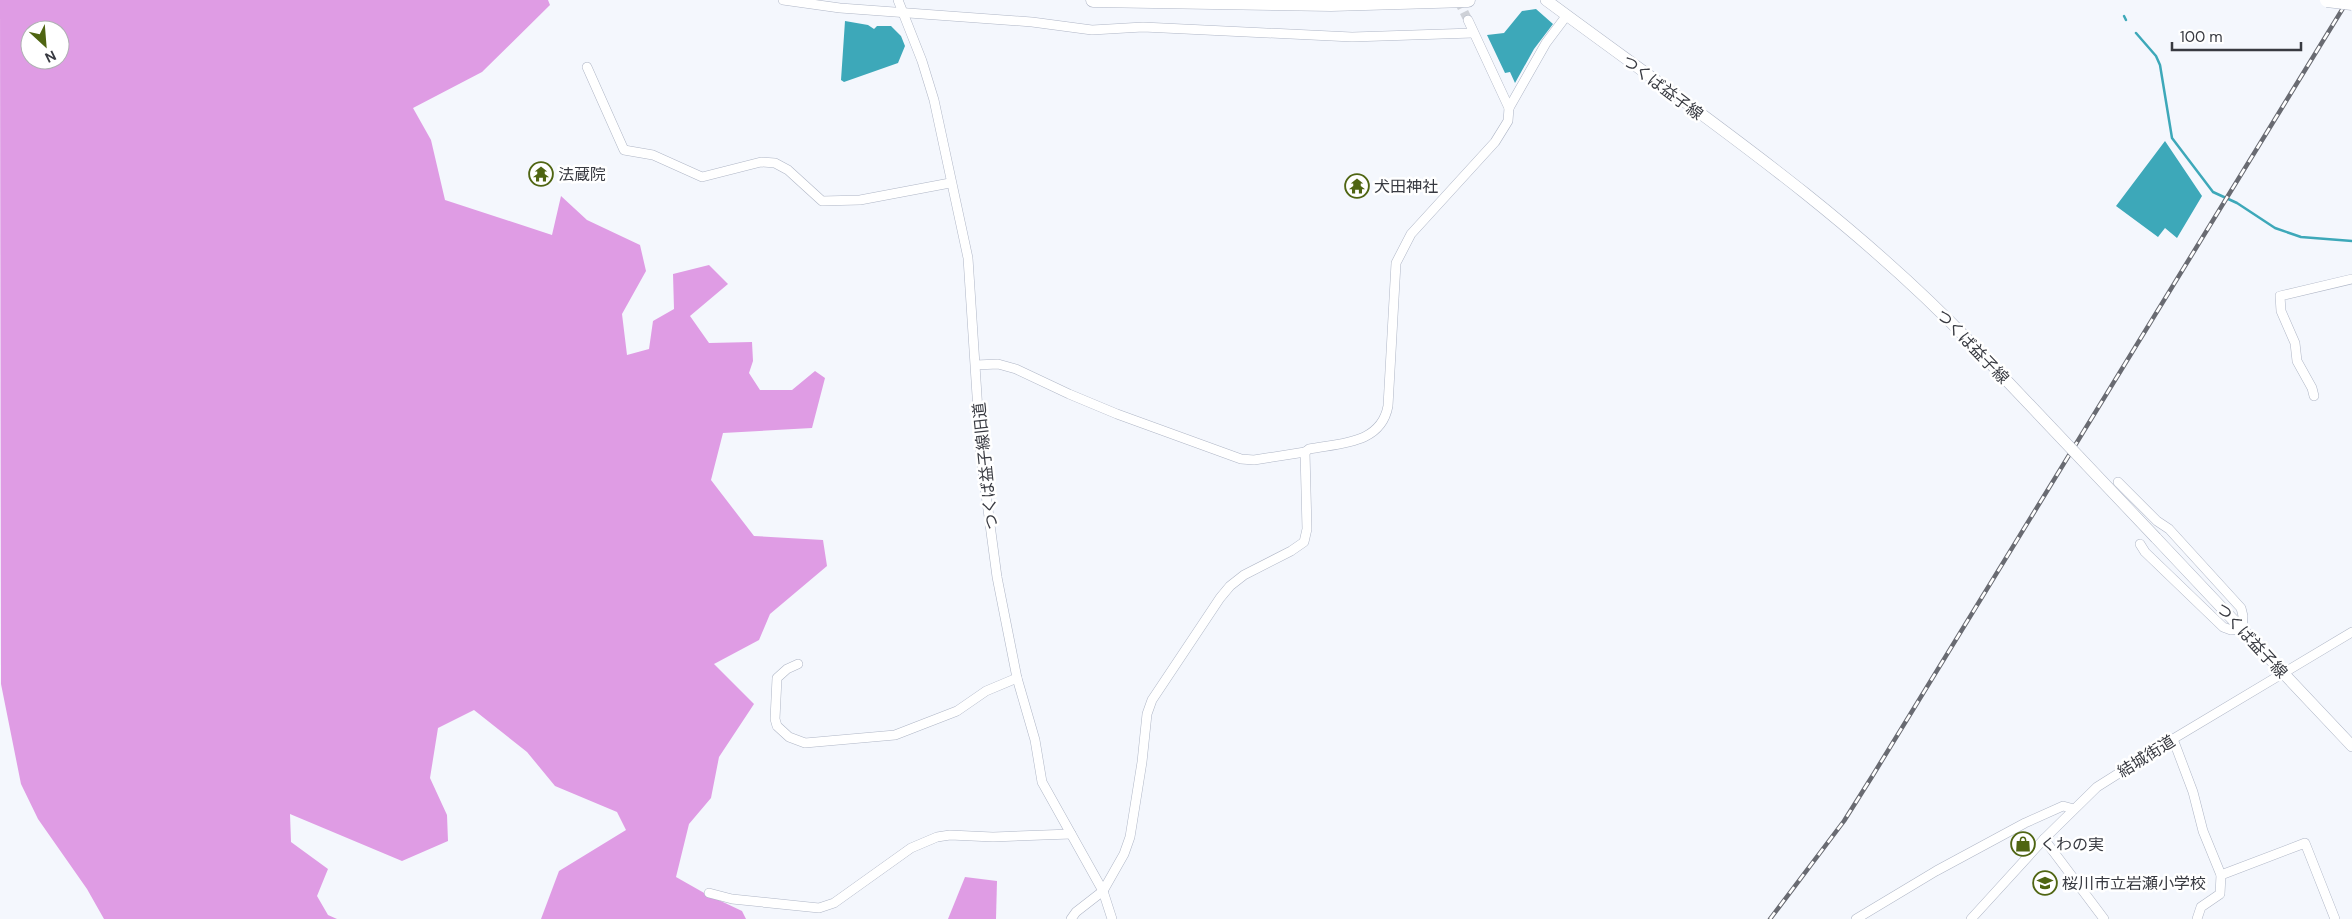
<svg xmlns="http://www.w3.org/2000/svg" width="2352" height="919" font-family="'DM Sans','Noto Sans JP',sans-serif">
	<rect width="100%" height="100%" fill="#f4f7fd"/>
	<g fill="#df9ce4" fill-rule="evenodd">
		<path d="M0 0H548L550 5 482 72 413 108 431 140 445 200 552 235 561 196 587 220 640 245 646 271 622 314 627 355 649 349 653 321 674 309 673 274 709 265 728 284 690 316 709 343 752 342 753 361 749 373 760 390H792L815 371 825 378 812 428 723 433 711 480 754 536 823 540 827 566 770 614 759 640 714 664 754 704 719 757 711 798 689 824 676 877 706 894 742 911 746 919H541L559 871 626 830 617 812 555 786 527 752 474 710 438 728 430 778 447 815 448 841 402 861 290 814 291 842 328 869 317 896 328 915 337 919H104L87 889 38 819 21 784 1 684ZM30 30H60V60H30Z"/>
		<path d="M965 877 997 881 996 919H948Z"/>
	</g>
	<g fill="#3da8b9">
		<path d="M1536 9 1553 24 1534 49 1515 83 1510 72 1505 73 1487 35 1504 33 1522 11Z"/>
		<path d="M845 21 868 25 874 29 877 26H891L901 36 905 46 898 63 844 82 841 80Z"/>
		<path d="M2165 141 2202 196 2177 238 2165 228 2158 237 2116 206Z"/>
	</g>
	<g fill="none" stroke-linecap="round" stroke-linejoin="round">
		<g stroke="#3da8b9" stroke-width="2.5">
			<path d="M2124 16 2126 20"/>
			<path d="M2136 33 2156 56 2160 65 2172 138 2213 192 2237 203 2275 228 2301 237 2352 241"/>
		</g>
		<path stroke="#ced1d7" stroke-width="9" stroke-dasharray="9 4.5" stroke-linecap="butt" d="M1458 0 1468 20"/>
		<g stroke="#afb6c6" stroke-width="10">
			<g id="minor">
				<path d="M783 0 840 8 1032 22 1092 30 1143 27 1352 37 1473 33"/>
				<path d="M898 0 922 61 934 100 968 258 981 457 997 577 1017 678 1035 740 1042 782 1103 891 1112 919"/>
				<path d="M587 67 624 150 653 155 702 177 761 162 775 163 788 170 822 201 860 200 950 183"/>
				<path d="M1509 108 1546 43 1567 15"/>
				<path d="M976 365 998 364 1016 369 1069 394 1117 414 1241 459 1254 460 1305 452 1309 449C1341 443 1381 444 1388 406L1396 263 1411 234 1495 142 1508 121 1509 108 1468 20"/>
				<path d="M2314 396 2312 388 2297 361 2295 343 2281 311 2280 296 2352 279"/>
				<path d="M2118 482 2157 521 2169 529 2241 608 2243 616 2242 629 2231 630 2223 627 2145 552 2140 544"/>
				<path d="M798 664 787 669 777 678 775 719 777 726 789 737 805 743 895 735 957 711 986 691 1017 678"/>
				<path d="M2173 739 2193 792 2203 831 2221 875 2220 894 2201 907 2197 919"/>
				<path d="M2044 839 2104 919"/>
				<path d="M2221 875 2305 843 2335 919"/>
				<path d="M709 893 732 899 819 908 834 903 911 848 937 837 950 835 993 837 1071 834"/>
				<path d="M1071 919 1076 912 1103 891 1124 854 1130 837 1142 762 1147 714 1152 700 1220 598 1230 586 1244 575 1291 551 1304 542 1307 529 1305 452"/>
				<path d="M1856 919 1936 871 2025 823 2063 806 2074 809"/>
				<path d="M1971 919 2044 839 2097 787 2173 739 2352 632"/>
			</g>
		</g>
		<g stroke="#afb6c6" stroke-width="12">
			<g id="major">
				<path d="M1546 0C1693 109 1845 211 1972 344"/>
				<path d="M2156 538 2352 746"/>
			</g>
		</g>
		<g stroke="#afb6c6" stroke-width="15">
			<path id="highway" d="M1093 0 1331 4 1468 0"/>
		</g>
		<use href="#minor" stroke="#fff" stroke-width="9"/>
		<use href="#major" stroke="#fff" stroke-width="11"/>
		<use href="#highway" stroke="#fff" stroke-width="14"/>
		<g stroke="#696b72" stroke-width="4.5">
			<path id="rail" d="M1770 919 1844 821 1873 775 2348 0"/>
		</g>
		<use href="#rail" stroke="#fff" stroke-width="2.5" stroke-dasharray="8" stroke-linecap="butt"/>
		<g stroke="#afb6c6" stroke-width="12" stroke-linecap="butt">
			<path id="major-bridge" d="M1972 344 2156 538"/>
		</g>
		<g stroke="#afb6c6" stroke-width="15" stroke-linecap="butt">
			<path id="highway-bridge" d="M2327 0 2352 3"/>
		</g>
		<use href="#major-bridge" stroke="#fff" stroke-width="11"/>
		<use href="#highway-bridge" stroke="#fff" stroke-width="14"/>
	</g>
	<defs>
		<g id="temple-ring" transform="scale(1.25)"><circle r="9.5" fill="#fff" stroke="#4f6512" stroke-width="1.5"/><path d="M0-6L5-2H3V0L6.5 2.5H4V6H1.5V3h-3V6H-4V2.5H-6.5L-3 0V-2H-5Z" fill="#4f6512"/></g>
		<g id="shop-ring" transform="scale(1.25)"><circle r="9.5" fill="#fff" stroke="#4f6512" stroke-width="1.5"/><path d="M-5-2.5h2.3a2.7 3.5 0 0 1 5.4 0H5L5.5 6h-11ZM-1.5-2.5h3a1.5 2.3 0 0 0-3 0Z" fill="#4f6512"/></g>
		<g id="school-ring" transform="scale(1.25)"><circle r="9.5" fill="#fff" stroke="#4f6512" stroke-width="1.5"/><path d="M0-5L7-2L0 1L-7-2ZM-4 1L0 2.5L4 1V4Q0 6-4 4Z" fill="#4f6512"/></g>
	</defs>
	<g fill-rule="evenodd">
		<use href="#temple-ring" x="541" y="174"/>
		<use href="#temple-ring" x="1357" y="186"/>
		<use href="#shop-ring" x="2023" y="844"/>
		<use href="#school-ring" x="2045" y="883"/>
	</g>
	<g text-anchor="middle" stroke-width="5" stroke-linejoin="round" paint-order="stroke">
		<g font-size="16" fill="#383a41" stroke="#fff">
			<text transform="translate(1663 87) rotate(37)" y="6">つくば益子線</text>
			<text transform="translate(1973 346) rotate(46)" y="6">つくば益子線</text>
			<text transform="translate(985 466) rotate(-96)" y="6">つくば益子線旧道</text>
			<text transform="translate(2252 640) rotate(47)" y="6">つくば益子線</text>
			<text transform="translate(2146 756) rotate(-32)" y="6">結城街道</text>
		</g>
		<g font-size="16" fill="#383a41" stroke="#fff" text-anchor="start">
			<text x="558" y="180">法蔵院</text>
			<text x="1374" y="192">犬田神社</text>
			<text x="2040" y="850">くわの実</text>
			<text x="2062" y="889">桜川市立岩瀬小学校</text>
		</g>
	</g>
	<g transform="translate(45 45) rotate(154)"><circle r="24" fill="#ffffff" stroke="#afb0b3"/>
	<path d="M0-4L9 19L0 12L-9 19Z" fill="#4f6512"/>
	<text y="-8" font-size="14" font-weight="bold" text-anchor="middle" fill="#383a41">N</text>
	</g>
	<path d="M2172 42v8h129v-8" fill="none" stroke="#383a41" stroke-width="2.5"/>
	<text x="2180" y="42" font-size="15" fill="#383a41" stroke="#ffffff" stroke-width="4" paint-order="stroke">100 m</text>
</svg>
